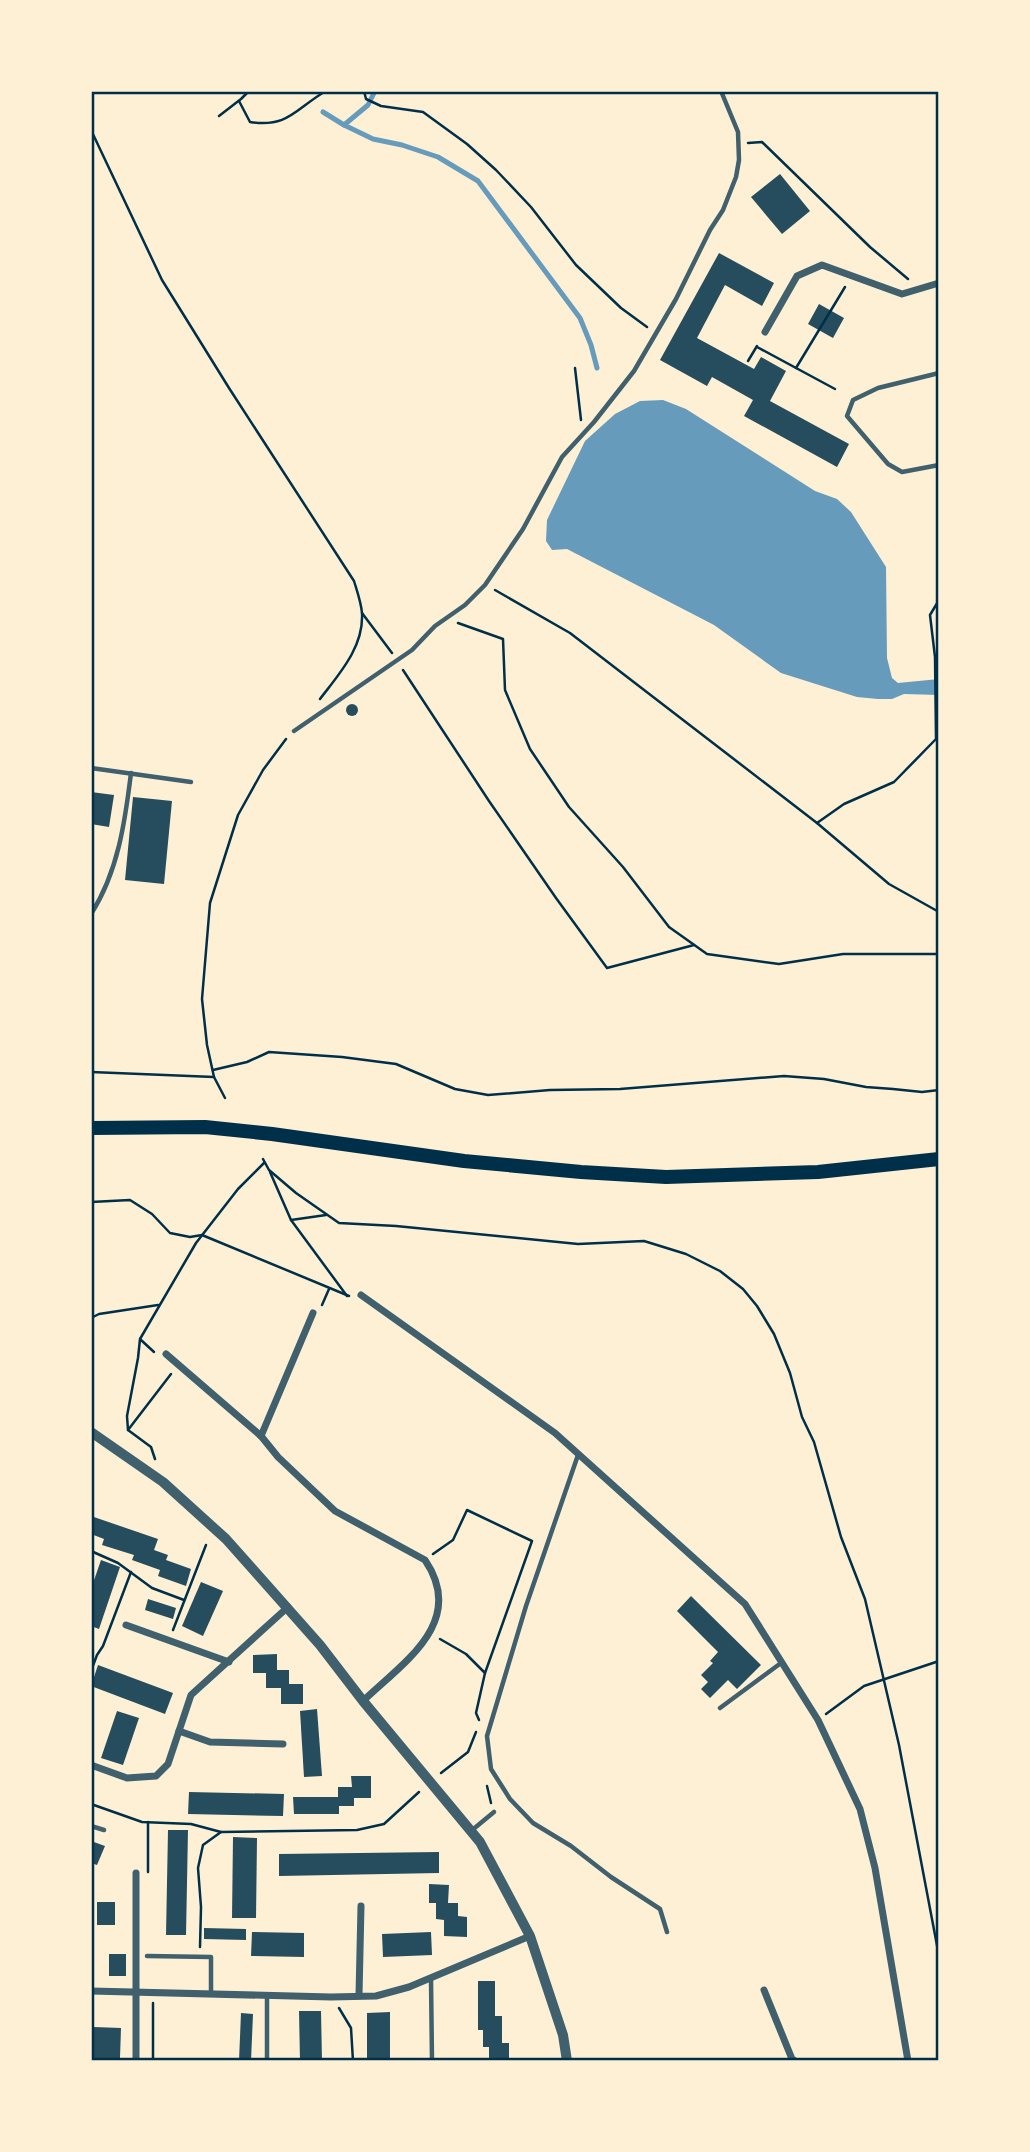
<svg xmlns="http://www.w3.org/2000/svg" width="1030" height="2152" font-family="Helvetica,sans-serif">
	<rect width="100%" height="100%" fill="#fdf0d5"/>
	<path fill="#669bbc" d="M663 400 686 409 815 491 837 499 851 512 886 567 887 658 892 678 898 683 939 679V695L904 694 892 699H878L857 697 781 673 714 625 567 549 552 550 546 541 547 520 585 441 615 414 640 401Z"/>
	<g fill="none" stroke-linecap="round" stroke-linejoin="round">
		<g stroke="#669bbc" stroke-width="5">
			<path d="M323 112 344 125 373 139 402 145 438 157 478 181 580 318 591 345 597 368"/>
			<path d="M344 125 368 105 375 91"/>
		</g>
	</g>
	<g fill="#264d5e">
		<path d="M780 174 810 211 782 234 751 197Z"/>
		<path d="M719 253 774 283 762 306 725 285 697 338 754 369 761 357 786 371 770 401 849 444 837 467 744 416 753 400 712 377 707 386 660 360Z"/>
		<path d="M819 304 844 318 833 338 808 324Z"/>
		<circle cx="352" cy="710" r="6"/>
		<path d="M91 792 114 795 109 827 91 824Z"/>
		<path d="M133 797 172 801 164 884 125 880Z"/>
		<path d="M91 1516 158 1539 154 1550 168 1555 166 1560 191 1569 186 1586 158 1576 160 1570 132 1560 134 1555 102 1545 104 1539 91 1534Z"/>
		<path d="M101 1560 120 1567 99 1629 91 1626V1589Z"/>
		<path d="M201 1582 223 1591 203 1636 182 1626Z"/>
		<path d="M691 1596 761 1665 737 1689 728 1680 710 1698 701 1689 708 1682 701 1675 713 1663 710 1661 718 1652 677 1611Z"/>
		<path d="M148 1599 176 1608 173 1619 145 1610Z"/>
		<path d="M277 1654V1670H289V1684H303V1704H281V1688H266V1673H253V1655Z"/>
		<path d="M98 1665 173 1693 165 1714 91 1686Z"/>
		<path d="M317 1709 322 1776 304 1777 300 1711Z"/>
		<path d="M117 1711 139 1718 123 1765 101 1758Z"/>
		<path d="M351 1776H371V1798H354V1806H339V1814H294L293 1797H338V1787H352Z"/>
		<path d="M189 1792 284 1794 283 1816 188 1814Z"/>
		<path d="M168 1830H188L186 1935H166Z"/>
		<path d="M233 1837 257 1838 256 1918H232Z"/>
		<path d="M91 1841 105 1846 97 1865 91 1863Z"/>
		<path d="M439 1852V1873L279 1876V1854Z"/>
		<path d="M429 1884 449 1885 448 1903H458V1916L467 1917V1937L444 1936V1920L436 1919V1903H429Z"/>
		<rect x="97" y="1902" width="18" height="23"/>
		<path d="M204 1928 246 1929V1940L204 1939Z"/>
		<path d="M252 1932 304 1933V1957L251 1956Z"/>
		<path d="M431 1932 432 1955 383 1957 382 1934Z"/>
		<rect x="109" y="1954" width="17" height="22"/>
		<path d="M478 1981H495V2016H502V2043H509V2061H489V2047H483V2030H478Z"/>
		<path d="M299 2011H321L322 2061H300Z"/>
		<path d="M390 2012V2061H367V2013Z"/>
		<path d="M241 2013 253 2014 251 2061H239Z"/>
		<path d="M94 2027 121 2028 120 2058H93Z"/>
	</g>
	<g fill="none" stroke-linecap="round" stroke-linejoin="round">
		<g stroke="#003049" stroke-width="2.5">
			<path d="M364 91 366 99 381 106 423 112 467 144 496 170 531 207 576 265 621 308 647 327"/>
			<path d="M239 101 250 122C289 128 296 108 326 91"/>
			<path d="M219 116 241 99 249 91"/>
			<path d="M91 130 162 280 229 388 354 581C357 591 361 602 362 613 364 647 339 674 320 699"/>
			<path d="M748 143 762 142 870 247 908 279"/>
			<path d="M757 347 835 389"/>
			<path d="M748 361 757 346"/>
			<path d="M575 368 581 420"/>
			<path d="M796 368 845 287"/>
			<path d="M495 590 570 633 817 823 889 884 939 912"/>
			<path d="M362 613 392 653"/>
			<path d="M458 623 503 639 505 690 530 749 569 807 623 867 669 927 707 954 779 964 843 954H939"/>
			<path d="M403 670 489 801 556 898 607 968 694 945"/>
			<path d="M817 823 844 804 894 782 936 739 935 657 930 615 939 600"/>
			<path d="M213 1070 247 1062 269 1052 342 1057 396 1064 455 1089 488 1095 550 1090 620 1089 784 1076 824 1079 866 1087 893 1089 922 1092 939 1090"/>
			<path d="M91 1072 214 1077"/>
			<path d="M225 1098 214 1077 207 1045 202 999 210 903 238 815 263 770 286 739"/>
			<path d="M263 1159 269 1170 296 1193 339 1223 396 1226 578 1244 644 1241 686 1254 720 1271 743 1289 757 1306 774 1334 790 1373 802 1417 814 1442 841 1537 865 1599 899 1745 939 1956"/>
			<path d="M270 1172 291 1220"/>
			<path d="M91 1202 130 1200 152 1214 170 1233 190 1237 202 1235 349 1296"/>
			<path d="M326 1215 291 1220 347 1296"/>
			<path d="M322 1305 329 1289"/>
			<path d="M91 1318 99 1314 158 1305"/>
			<path d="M141 1340 154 1352"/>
			<path d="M128 1430 171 1374"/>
			<path d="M155 1459 151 1447 128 1430 127 1416 138 1358 140 1339 196 1243 238 1189 264 1163"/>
			<path d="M91 1551 118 1563 152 1588 184 1600"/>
			<path d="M433 1554 453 1540 467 1510 532 1541 485 1673 466 1654 440 1639"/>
			<path d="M173 1630 206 1545"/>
			<path d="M91 1671 97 1655 103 1646 131 1572"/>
			<path d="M826 1714 864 1686 939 1661"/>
			<path d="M479 1720 476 1713 485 1673"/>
			<path d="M441 1773 468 1752 476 1732"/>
			<path d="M487 1786 491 1803"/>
			<path d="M91 1804 142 1822 191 1824 221 1832"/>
			<path d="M148 1822V1872"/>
			<path d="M200 1947 201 1907 198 1868 203 1845 221 1832 357 1830 384 1824 419 1792"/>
			<path d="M339 2008 351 2028 353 2061"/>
			<path d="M153 2061V2003"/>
		</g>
		<g stroke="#3f606c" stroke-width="4.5">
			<path d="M939 373 878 388 853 400 847 416 888 464 902 472 939 465"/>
			<path d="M294 731 412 650 435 626 465 605 485 585 523 529 562 457 594 422 634 371 676 299 710 230 723 210 736 177 739 160 738 132 721 91"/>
			<path d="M91 768 191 782"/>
			<path d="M91 914C118 872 125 822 131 773"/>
			<path d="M578 1455 526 1606 487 1736 491 1769 510 1799 533 1823 571 1846 611 1877 660 1909 667 1932"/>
			<path d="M720 1708 781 1663"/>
			<path d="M91 1826 104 1830"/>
			<path d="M471 1831 494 1812"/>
			<path d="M147 1956 211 1957V1994"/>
			<path d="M431 1979 432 2061"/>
			<path d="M267 2061V1995"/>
		</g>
		<g stroke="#3f606c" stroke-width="7">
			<path d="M765 332 797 276 822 265 902 294 939 283"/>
			<path d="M361 1295 555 1433 745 1604 818 1720 860 1809 875 1868 908 2061"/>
			<path d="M166 1354 261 1436 278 1457 335 1511 425 1560C467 1622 404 1662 363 1701"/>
			<path d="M261 1436 313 1313"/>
			<path d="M126 1625 229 1662"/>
			<path d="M179 1731 210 1742 283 1744"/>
			<path d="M91 1765 127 1778 156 1776 168 1764 191 1695 288 1607"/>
			<path d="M764 1990 792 2059 795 2061"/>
			<path d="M91 1991 331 1997 376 1996 409 1987 530 1936"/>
			<path d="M359 1995 361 1906"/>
			<path d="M136 2061V1873"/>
		</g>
		<path stroke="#3f606c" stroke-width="10" d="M91 1432 163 1482 226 1539 320 1645 363 1701 480 1842 530 1936 563 2035 567 2061"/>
		<path stroke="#003049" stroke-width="14" d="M91 1128 205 1127 272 1134 464 1161 581 1172 666 1177 818 1172 939 1159"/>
	</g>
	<rect width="1030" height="2152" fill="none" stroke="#fdf0d5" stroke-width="186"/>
	<rect x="93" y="93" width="844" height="1966" fill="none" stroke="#003049" stroke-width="2.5"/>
</svg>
